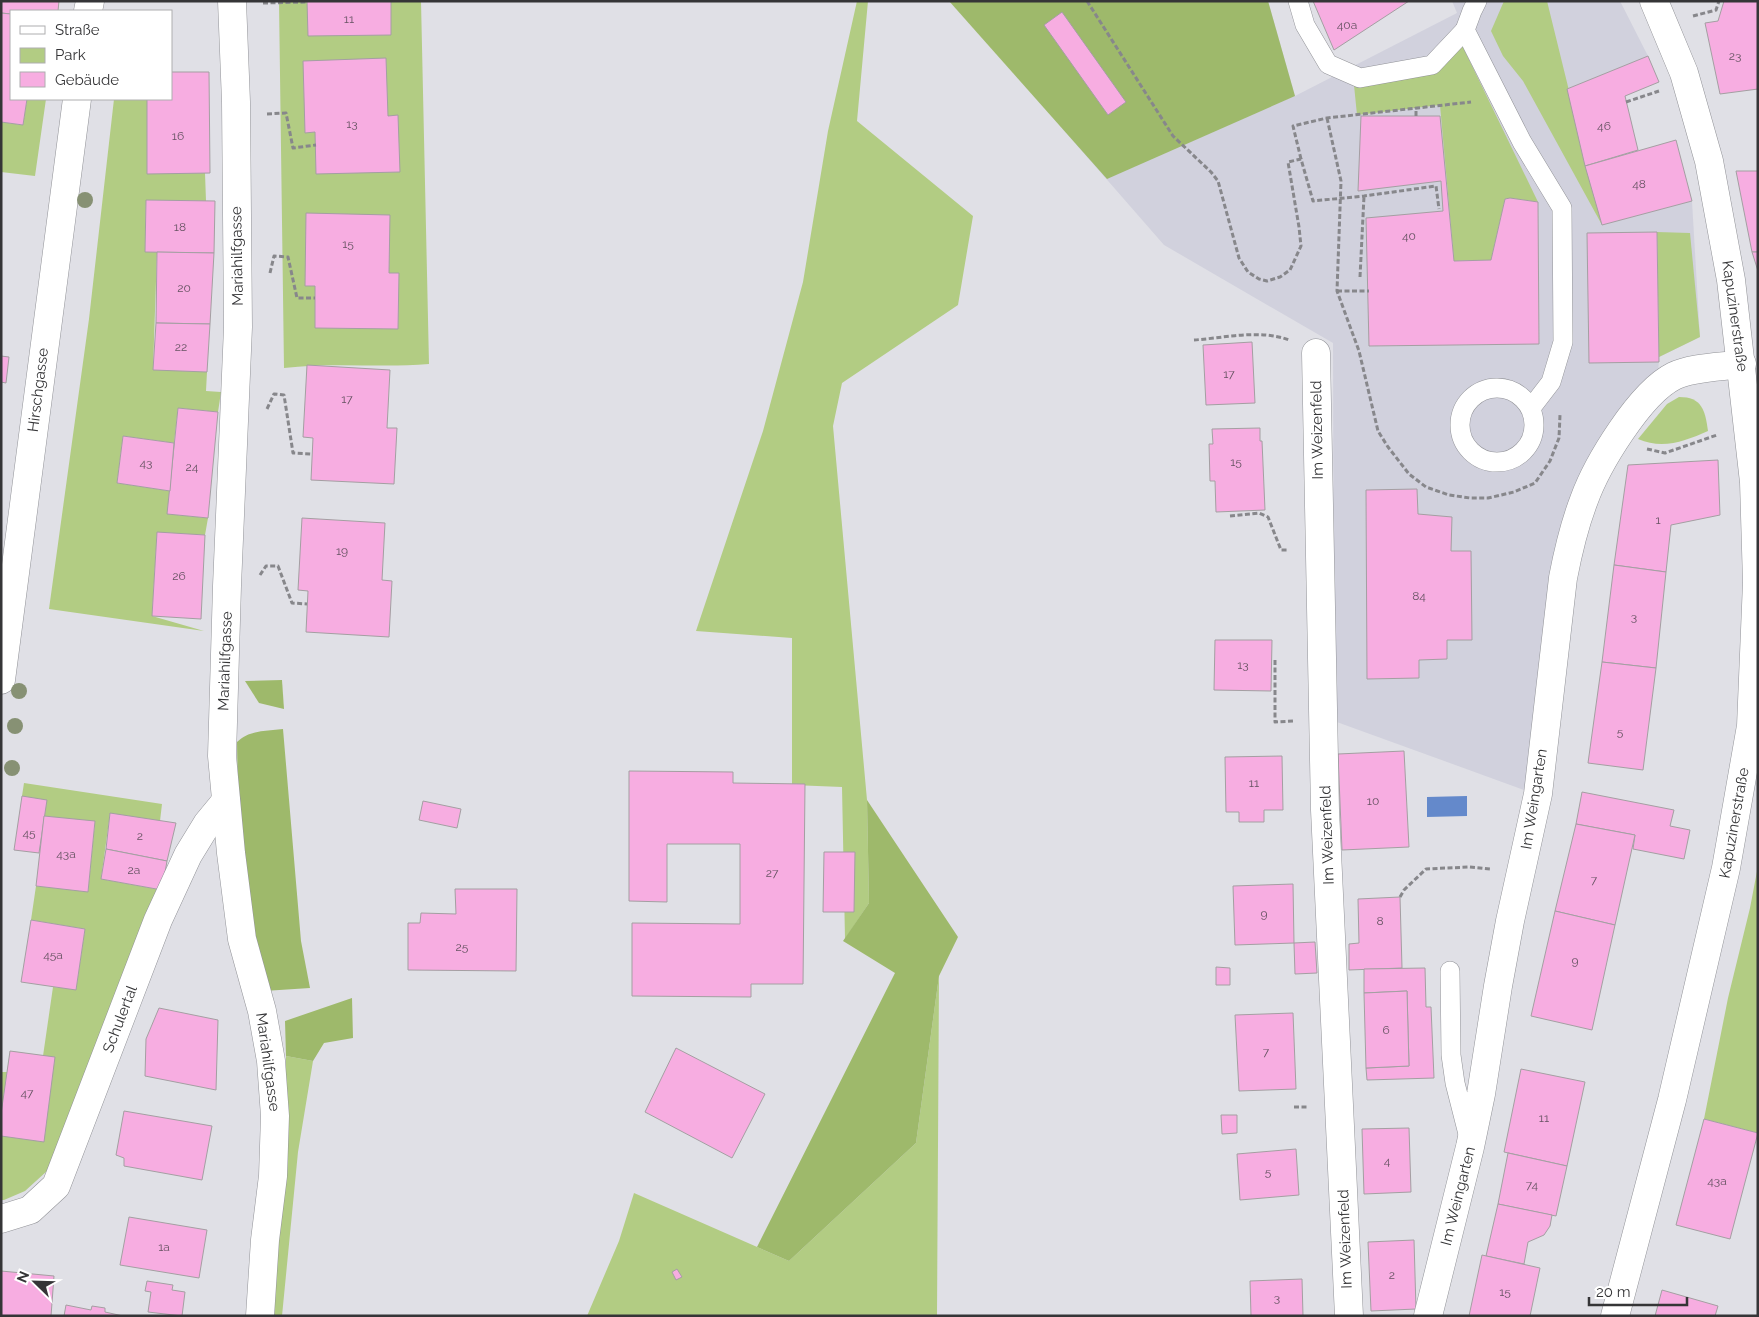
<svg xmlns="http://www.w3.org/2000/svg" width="1759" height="1317" font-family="Raleway,sans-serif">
	<rect width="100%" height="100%" fill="#e0e0e6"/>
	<path fill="#d1d1dd" d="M951 1H1268L1295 96 1457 13 1452 1H1620L1648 56 1567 89 1602 225 1692 201 1700 337 1659 357 1658 376 1609 435 1527 791 1334 721 1333 343 1164 245Z"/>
	<g fill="#b2cc83">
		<path d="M279 1H421L429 364C381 368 332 362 284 368Z"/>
		<path d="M857 1H868L857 121 973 216 958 305 842 383 833 426 867 800 869 903 845 939 842 787 792 785V638L696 631 763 431 803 282 828 131Z"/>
		<path d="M1504 1H1547L1602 225 1523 81 1503 56 1491 31Z"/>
		<path d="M1459 39 1538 202 1510 198 1505 199 1491 260 1454 261 1440 105 1357 115 1353 75 1432 65Z"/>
		<path d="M27 99H46L35 176 1 172V122L23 125Z"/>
		<path d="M114 99H147V173H205L206 201 146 200 145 251 157 252 153 369 207 372 206 391 221 392 218 412 178 408 174 443 123 436 117 483 170 491 168 514 208 518 205 535 157 533 152 616 204 631 49 609 89 319Z"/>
		<path d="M1657 232 1690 233 1700 337 1659 357Z"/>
		<path d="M1679 397C1702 397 1705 410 1708 431 1685 441 1663 450 1638 439L1667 404Z"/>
		<path d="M24 783 162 804 160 821 110 814 101 879 162 890 47 1171 25 1191 4 1200H1V1072H7L10 1051 43 1056 53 987 76 989 85 929 31 920 36 886 88 891 95 822 44 816 22 796Z"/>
		<path d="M1758 866V1133L1704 1119 1728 998 1750 908Z"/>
		<path d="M939 976 937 1316H587L619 1241 634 1193 789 1261 916 1143Z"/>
		<path d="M286 1056 313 1061 298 1152 282 1316H267L282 1175Z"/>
	</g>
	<g fill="#9eb96b">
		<path d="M949 1H1268L1295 96 1107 179Z"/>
		<path d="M282 680 284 709 259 703 245 681Z"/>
		<path d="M283 729 301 941 310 988 264 991 257 962 238 800 237 742C249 730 266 731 283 729Z"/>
		<path d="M867 800 958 937 939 976 916 1143 789 1261 757 1247 895 973 843 941 869 903Z"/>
		<path d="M352 998 353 1038 324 1043 313 1061 286 1056 285 1021Z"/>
	</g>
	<path fill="#6489cb" d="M1467 796V816L1427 817V797Z"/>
	<g fill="#f7ade1" stroke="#a49fa2">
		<path d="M1 1H59L58 11H11V14L1 13Z"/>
		<path d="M307 1H391V35L308 36Z"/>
		<path d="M1313 1H1409L1334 50Z"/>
		<path d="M1724 1H1758V89L1720 94 1705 23 1718 21Z"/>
		<path d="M1062 12 1126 102 1108 115 1044 25Z"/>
		<path d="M1 13 11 14V99H27L23 125 1 122Z"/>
		<path d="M1648 56 1659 82 1625 96 1638 150 1585 166 1567 89Z"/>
		<path d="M386 58 388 116 398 115 400 172 316 174 315 132 305 133 303 61Z"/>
		<path d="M171 72H209L210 173 147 174V99H171Z"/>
		<path d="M1361 116H1440L1454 261 1491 260 1505 199 1510 198 1538 202 1539 344 1369 346 1366 218 1443 211 1441 181 1358 191Z"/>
		<path d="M1676 140 1692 201 1602 225 1585 166Z"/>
		<path d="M1736 171H1758V252H1752Z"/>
		<path d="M146 200 215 201 214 253 145 252Z"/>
		<path d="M306 213 390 215 389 273H399L398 329 315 328V286H305Z"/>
		<path d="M1657 232 1659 362 1589 363 1587 233Z"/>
		<path d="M157 252 214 253 210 324 156 323Z"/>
		<path d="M1752 252H1758V271Z"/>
		<path d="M156 323 210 324 207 372 153 370Z"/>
		<path d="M1252 342 1255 403 1206 405 1203 345Z"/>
		<path d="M1 356 9 357 6 383 1 382Z"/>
		<path d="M307 365 390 370 387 428H397L394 484 311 480 313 438 303 437Z"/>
		<path d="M178 408 218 412 208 518 167 514Z"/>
		<path d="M1260 428V441H1262L1265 510 1216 512 1215 481H1210L1209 444H1213L1212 429Z"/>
		<path d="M123 436 174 443 170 491 117 483Z"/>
		<path d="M1718 460 1720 515 1671 525 1666 572 1614 565 1628 465Z"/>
		<path d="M1417 489 1418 514 1452 517 1451 551H1471L1472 640H1447V659L1419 660V678L1367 679 1366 490Z"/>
		<path d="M302 518 385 523 382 580 392 581 389 637 306 632 308 591 298 590Z"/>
		<path d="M157 532 205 535 201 619 152 616Z"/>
		<path d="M1614 565 1666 572 1656 668 1602 662Z"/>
		<path d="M1215 640H1272L1271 691 1214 690Z"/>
		<path d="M1602 662 1656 668 1643 770 1588 763Z"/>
		<path d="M1404 751 1409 847 1342 850 1338 754Z"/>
		<path d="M1282 756 1283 810H1264V822H1239V812H1226L1225 757Z"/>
		<path d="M629 771 733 772V783L805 784 803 984H751V997L632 996V923L740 924V844H667V902L629 901Z"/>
		<path d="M1582 792 1674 810 1670 826 1690 830 1684 859 1633 849 1635 835 1576 824Z"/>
		<path d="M22 796 47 800 39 853 14 850Z"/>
		<path d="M423 801 461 809 457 828 419 820Z"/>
		<path d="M110 813 176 823 167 861 106 849Z"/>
		<path d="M44 816 95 821 88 892 36 886Z"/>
		<path d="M1576 824 1635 835 1615 925 1555 911Z"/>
		<path d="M106 849 167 861 162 890 101 879Z"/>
		<path d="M824 852H855L854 912H823Z"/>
		<path d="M1293 884 1294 943 1235 945 1233 886Z"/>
		<path d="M455 889H517L516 971 408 970V923H420L421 913 456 914Z"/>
		<path d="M1400 897 1402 968 1349 970V944L1359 943 1358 899Z"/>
		<path d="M1555 911 1615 925 1592 1030 1531 1016Z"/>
		<path d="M31 920 85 929 76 990 21 982Z"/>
		<path d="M1315 942 1317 973 1295 974 1294 943Z"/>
		<path d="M1216 967 1230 968V985H1216Z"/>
		<path d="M1425 968 1426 1007H1431L1434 1078 1367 1080 1366 1068 1409 1066 1407 991 1364 993V969Z"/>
		<path d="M1407 991 1409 1066 1366 1068 1364 993Z"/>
		<path d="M159 1008 218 1020 216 1090 145 1076 146 1039Z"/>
		<path d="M1293 1013 1296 1089 1239 1091 1235 1015Z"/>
		<path d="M676 1048 765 1094 732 1158 645 1112Z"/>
		<path d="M10 1051 55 1057 44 1142 1 1136V1114Z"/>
		<path d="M1521 1069 1585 1082 1567 1166 1504 1152Z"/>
		<path d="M124 1111 212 1126 202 1180 124 1166V1158L116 1155Z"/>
		<path d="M1221 1115H1237V1133L1222 1134Z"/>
		<path d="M1704 1119 1758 1133 1730 1239 1676 1225Z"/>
		<path d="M1409 1128 1411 1192 1364 1194 1362 1129Z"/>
		<path d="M1296 1149 1299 1195 1240 1200 1237 1154Z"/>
		<path d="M1508 1153 1567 1166 1556 1216 1498 1204Z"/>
		<path d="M1498 1204 1552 1215 1550 1226 1544 1235 1528 1242 1524 1264 1486 1256Z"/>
		<path d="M129 1217 207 1230 199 1278 120 1265Z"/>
		<path d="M1414 1240 1416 1309 1371 1311 1368 1242Z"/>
		<path d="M1482 1255 1540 1268 1530 1316H1469Z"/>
		<path d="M677 1269 682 1277 676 1280 672 1272Z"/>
		<path d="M1 1271 54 1276 51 1316H1Z"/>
		<path d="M1302 1279 1303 1316H1251L1250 1281Z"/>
		<path d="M147 1281 173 1285 172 1290 185 1292 182 1316 148 1312 151 1292 145 1291Z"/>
		<path d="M1662 1290 1718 1306 1715 1316H1655Z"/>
		<path d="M66 1305 91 1310 92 1306 105 1308V1312L123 1316H64Z"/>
	</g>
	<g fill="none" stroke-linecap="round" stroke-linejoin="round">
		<g stroke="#929398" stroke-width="20">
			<g id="lane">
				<path d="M1298 1 1305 25 1328 64 1360 78 1432 65 1465 30"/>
				<path d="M1477 1 1472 11 1465 30 1522 142 1562 208 1563 342 1551 382 1531 408"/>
				<circle cx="1497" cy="425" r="37"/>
				<path d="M1450 971 1451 1055 1455 1083 1469 1138"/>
			</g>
		</g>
		<g stroke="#929398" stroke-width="29">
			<g id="street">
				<path d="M232 1 236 102 238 327 227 586 222 756 231 853 242 939 262 1011 271 1061 275 1116 273 1176 265 1240 260 1316"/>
				<path d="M88 11 90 1"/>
				<path d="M1316 353 1325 810 1349 1316"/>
				<path d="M1 680 77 99"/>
				<path d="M1 1219 30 1210 56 1186 158 920 188 855 207 824 226 801"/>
				<path d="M1428 1316 1470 1147 1481 1094 1498 986 1510 921 1538 794 1563 578C1568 552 1574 526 1584 500 1597 464 1640 393 1674 376 1692 367 1722 367 1742 364"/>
			</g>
		</g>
		<g stroke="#929398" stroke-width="29">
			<path id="secondary" d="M1615 1316 1672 1100 1726 868 1751 726 1757 582 1754 482 1731 280 1709 161 1684 73 1654 1"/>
		</g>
		<g stroke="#87878b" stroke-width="3" stroke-dasharray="5 2.5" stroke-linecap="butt">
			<path d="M1087 1 1173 136 1211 172 1218 181 1239 258 1248 272 1259 279 1267 281 1280 277 1290 270 1301 246 1299 227 1288 162 1301 159 1313 201 1364 196 1436 186 1439 209"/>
			<path d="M263 3 307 2"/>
			<path d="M1693 16 1716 10 1719 1"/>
			<path d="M1626 102 1659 91"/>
			<path d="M267 114 286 113 293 148 316 145"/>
			<path d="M1416 116V107"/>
			<path d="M1327 118 1341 181 1337 291 1359 351 1378 431 1388 447 1409 474 1426 487 1449 495 1470 498H1488L1514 492 1535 483 1550 461 1559 438 1560 415"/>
			<path d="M1301 159 1293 126 1327 118 1471 102"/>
			<path d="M270 273 274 256 288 257 297 298H315"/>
			<path d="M1360 277 1364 196"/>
			<path d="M1337 291H1369"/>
			<path d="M1194 340C1224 338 1260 329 1289 340"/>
			<path d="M267 409 274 394 284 395 293 453 312 454"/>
			<path d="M1647 449 1665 453 1717 435"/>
			<path d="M1230 516 1259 513 1268 517 1281 550H1289"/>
			<path d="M260 575 266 566H278L292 603 307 604"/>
			<path d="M1275 660V722L1293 721"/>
			<path d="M1400 897 1404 890 1426 869 1469 867 1490 869"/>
			<path d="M1294 1107H1309"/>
		</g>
		<use href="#lane" stroke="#fff" stroke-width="19"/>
		<use href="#street" stroke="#fff" stroke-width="28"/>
		<use href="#secondary" stroke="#fff" stroke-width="28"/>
	</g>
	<g fill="#879174">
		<circle cx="85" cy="200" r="8"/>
		<circle cx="19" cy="691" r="8"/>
		<circle cx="15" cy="726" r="8"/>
		<circle cx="12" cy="768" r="8"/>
	</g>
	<g text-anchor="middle" stroke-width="4.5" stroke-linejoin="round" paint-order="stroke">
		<g font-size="12" fill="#665362">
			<text x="349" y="23">11</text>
			<text x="1347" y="29">40a</text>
			<text x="1735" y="60">23</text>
			<text x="352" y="128">13</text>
			<text x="1604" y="130">46</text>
			<text x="178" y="140">16</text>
			<text x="1639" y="188">48</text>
			<text x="180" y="231">18</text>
			<text x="1409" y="240">40</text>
			<text x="348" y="248">15</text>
			<text x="184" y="292">20</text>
			<text x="181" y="351">22</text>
			<text x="1229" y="378">17</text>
			<text x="347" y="403">17</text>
			<text x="1236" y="466">15</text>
			<text x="146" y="467">43</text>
			<text x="192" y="471">24</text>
			<text x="1658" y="524">1</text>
			<text x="342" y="555">19</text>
			<text x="179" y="580">26</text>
			<text x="1419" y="600">84</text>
			<text x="1634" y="621">3</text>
			<text x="1243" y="669">13</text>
			<text x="1620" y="736">5</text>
			<text x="1254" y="787">11</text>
			<text x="1373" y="805">10</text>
			<text x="29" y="837">45</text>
			<text x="140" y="840">2</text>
			<text x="66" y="858">43a</text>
			<text x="134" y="874">2a</text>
			<text x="772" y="877">27</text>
			<text x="1594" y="884">7</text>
			<text x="1264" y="918">9</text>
			<text x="1380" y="925">8</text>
			<text x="462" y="951">25</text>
			<text x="53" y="959">45a</text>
			<text x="1575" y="965">9</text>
			<text x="1386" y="1034">6</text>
			<text x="1266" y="1056">7</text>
			<text x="27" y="1097">47</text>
			<text x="1544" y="1122">11</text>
			<text x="1387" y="1165">4</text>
			<text x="1268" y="1176">5</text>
			<text x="1717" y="1185">43a</text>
			<text x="1532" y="1189">74</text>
			<text x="164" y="1251">1a</text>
			<text x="1392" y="1279">2</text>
			<text x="1505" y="1296">15</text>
			<text x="1277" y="1302">3</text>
		</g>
		<g font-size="15" fill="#353537" stroke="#fff">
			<text transform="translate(237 256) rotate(-91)" y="5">Mariahilfgasse</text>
			<text transform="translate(1735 316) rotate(82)" y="5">Kapuzinerstraße</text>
			<text transform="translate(38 390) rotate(-83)" y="5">Hirschgasse</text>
			<text transform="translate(1317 430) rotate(-91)" y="5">Im Weizenfeld</text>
			<text transform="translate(225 661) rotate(-88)" y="5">Mariahilfgasse</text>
			<text transform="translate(1534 799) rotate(-81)" y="5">Im Weingarten</text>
			<text transform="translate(1734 823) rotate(-80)" y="5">Kapuzinerstraße</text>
			<text transform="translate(1327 835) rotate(-92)" y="5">Im Weizenfeld</text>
			<text transform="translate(120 1019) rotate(-69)" y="5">Schulertal</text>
			<text transform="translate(268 1062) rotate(82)" y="5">Mariahilfgasse</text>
			<text transform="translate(1458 1196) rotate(-76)" y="5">Im Weingarten</text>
			<text transform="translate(1345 1239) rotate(-92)" y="5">Im Weizenfeld</text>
		</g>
	</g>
	<rect width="1759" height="1317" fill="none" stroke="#353537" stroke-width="5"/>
	<rect x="10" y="10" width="162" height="90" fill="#ffffff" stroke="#aeaeaf"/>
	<rect x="20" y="26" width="25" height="8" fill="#ffffff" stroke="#aeaeaf"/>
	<text x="55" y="35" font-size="15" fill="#353537">Straße</text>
	<rect x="20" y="48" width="25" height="15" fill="#b2cc83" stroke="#aeaeaf"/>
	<text x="55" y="60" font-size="15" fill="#353537">Park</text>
	<rect x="20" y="72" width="25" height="15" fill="#f7ade1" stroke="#aeaeaf"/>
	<text x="55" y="85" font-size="15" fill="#353537">Gebäude</text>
	<g transform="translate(35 1282) rotate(293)" stroke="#ffffff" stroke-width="4" paint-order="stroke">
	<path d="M0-4L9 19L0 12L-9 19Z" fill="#353537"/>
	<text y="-8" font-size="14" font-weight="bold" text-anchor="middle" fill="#353537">N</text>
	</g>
	<path d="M1589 1297v8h98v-8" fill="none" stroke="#353537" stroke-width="2.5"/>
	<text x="1596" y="1297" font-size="15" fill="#353537" stroke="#ffffff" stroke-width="4" paint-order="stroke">20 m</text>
</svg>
